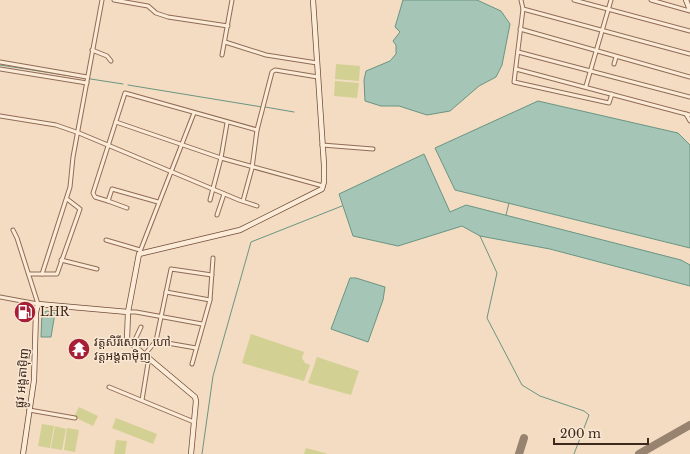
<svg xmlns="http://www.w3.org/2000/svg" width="690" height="454" font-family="'Libre Baskerville','Noto Sans Khmer',serif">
	<rect width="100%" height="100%" fill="#f3dcc2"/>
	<g fill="#d3d094">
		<path d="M336 64 360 66 359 81 335 79Z"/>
		<path d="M335 81 359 83 357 98 334 96Z"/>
		<path d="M251 334 304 352 302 358 305 363 310 365 304 381 242 363Z"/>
		<path d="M317 357 359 371 351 395 308 383Z"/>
		<path d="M79 407 98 416 93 426 74 417Z"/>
		<path d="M116 418 157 434 153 444 112 428Z"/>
		<path d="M42 424 54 426 50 448 38 446Z"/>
		<path d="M55 426 66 429 62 450 51 448Z"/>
		<path d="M67 428 79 430 75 452 64 450Z"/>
		<path d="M116 440 127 441 125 454H114Z"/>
		<path d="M306 448 328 454H304Z"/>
	</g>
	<g fill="#a5c5b6" stroke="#6a9583">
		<path d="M403 0H477L501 11 510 24 502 65 496 77 479 86 450 111 427 115 399 106H381L365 101 364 80 366 71 390 61 396 54V45L393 41 400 32 395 27Z"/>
		<path d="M538 101 678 133 690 145V248L455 190 435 148Z"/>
		<path d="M424 154 450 212 466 205 681 260 690 265V286L550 249 480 236 462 226 398 246 353 236 339 194Z"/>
		<path d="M350 278H356L385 287 383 300 368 342 331 329Z"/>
		<path d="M47 311 55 313 51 337H41L42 313Z"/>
	</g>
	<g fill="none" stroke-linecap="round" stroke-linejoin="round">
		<g stroke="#6a9583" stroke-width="1">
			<path d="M0 65 123 84"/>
			<path d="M128 85 262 107"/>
			<path d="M265 107 294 112"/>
			<path d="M506 215 509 203"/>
			<path d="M480 236 497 273 487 318 522 385 540 396 584 411 589 415 574 454"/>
			<path d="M202 454 213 376 251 242 342 206"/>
		</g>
		<g stroke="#988270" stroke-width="8">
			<path d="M519 454 524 438"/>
			<path d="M639 454 690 425"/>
		</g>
		<g stroke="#906b57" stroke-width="5">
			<g id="street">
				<path d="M114 0 148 6 156 13 168 17 228 26"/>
				<path d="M521 0 523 9 514 82 609 103 612 94"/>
				<path d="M574 0 690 31"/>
				<path d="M651 0 690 11"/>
				<path d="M523 9 690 54"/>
				<path d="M520 29 690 77"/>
				<path d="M225 42 266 55 317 63"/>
				<path d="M92 50 107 56 111 61"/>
				<path d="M518 52 690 97"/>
				<path d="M222 55 232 0"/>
				<path d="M0 62 87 77"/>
				<path d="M614 64 616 57"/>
				<path d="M0 69 87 83"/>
				<path d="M516 69 690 115"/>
				<path d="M586 86 611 0"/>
				<path d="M686 114 690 121"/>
				<path d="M0 116 56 125 79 133 239 200 257 206"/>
				<path d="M116 122 221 158 323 186"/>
				<path d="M322 145 373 149"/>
				<path d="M210 200 221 158 227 123"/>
				<path d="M108 201 95 197 93 193 125 93 257 130"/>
				<path d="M243 201 252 168 257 130 272 72 275 70 318 77"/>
				<path d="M127 208 108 201 112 189 158 202"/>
				<path d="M217 215 224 194"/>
				<path d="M106 240 140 250"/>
				<path d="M139 254 194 113"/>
				<path d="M61 260 97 269"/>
				<path d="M29 274H57L80 209 67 199"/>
				<path d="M42 274 70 187 73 157 102 0"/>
				<path d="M166 292 210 300"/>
				<path d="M0 297 38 304 17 238 13 230"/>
				<path d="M128 312H136L202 324"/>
				<path d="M156 341 196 348"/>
				<path d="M133 344 141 327"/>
				<path d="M145 354 156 341 171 269 212 275"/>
				<path d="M192 364 210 300 213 258"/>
				<path d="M109 387 194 422"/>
				<path d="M142 400 149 357"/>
				<path d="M29 410 75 418"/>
			</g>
		</g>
		<g stroke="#714c3a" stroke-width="6">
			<g id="secondary">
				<path d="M686 0 690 10"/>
				<path d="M23 454 34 380 36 312 38 304 128 312"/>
				<path d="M191 454 196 401 195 397 127 340 128 312 139 254 240 230 322 189 324 182V165L313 0"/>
			</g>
		</g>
		<use href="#street" stroke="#fcebd7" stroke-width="3"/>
		<use href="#secondary" stroke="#fcebd7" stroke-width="4.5"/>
	</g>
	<defs>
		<g id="fuel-disc" transform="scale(1.15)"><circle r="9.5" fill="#a61f37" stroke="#f9e8d3"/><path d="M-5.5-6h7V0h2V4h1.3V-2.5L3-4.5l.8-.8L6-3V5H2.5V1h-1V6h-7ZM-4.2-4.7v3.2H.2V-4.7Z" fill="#fff"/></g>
		<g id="temple-disc" transform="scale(1.15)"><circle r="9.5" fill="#a61f37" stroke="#f9e8d3"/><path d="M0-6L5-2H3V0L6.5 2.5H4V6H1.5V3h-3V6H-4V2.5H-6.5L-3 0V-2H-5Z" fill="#fff"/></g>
	</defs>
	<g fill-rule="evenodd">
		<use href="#fuel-disc" x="25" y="312"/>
		<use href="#temple-disc" x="79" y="349"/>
	</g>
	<g text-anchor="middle" stroke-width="3" stroke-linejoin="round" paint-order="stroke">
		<g font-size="12" fill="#3e271d" stroke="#f9e8d3" text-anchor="start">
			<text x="40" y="316">LHR</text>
			<text x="94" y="346">វត្តសិរីសោភា ហៅ<tspan x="94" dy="14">វត្តអង្តតាម៉ិញ</tspan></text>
		</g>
		<g font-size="12" fill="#3e271d" stroke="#f9e8d3">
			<text transform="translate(22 378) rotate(-85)" y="4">ផ្លូវ អង្តតាម៉ិញ</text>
		</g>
	</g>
	<path d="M554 438v6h94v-6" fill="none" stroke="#3e271d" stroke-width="2"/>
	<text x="560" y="438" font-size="12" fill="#3e271d" stroke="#f9e8d3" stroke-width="3" paint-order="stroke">200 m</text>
</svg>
